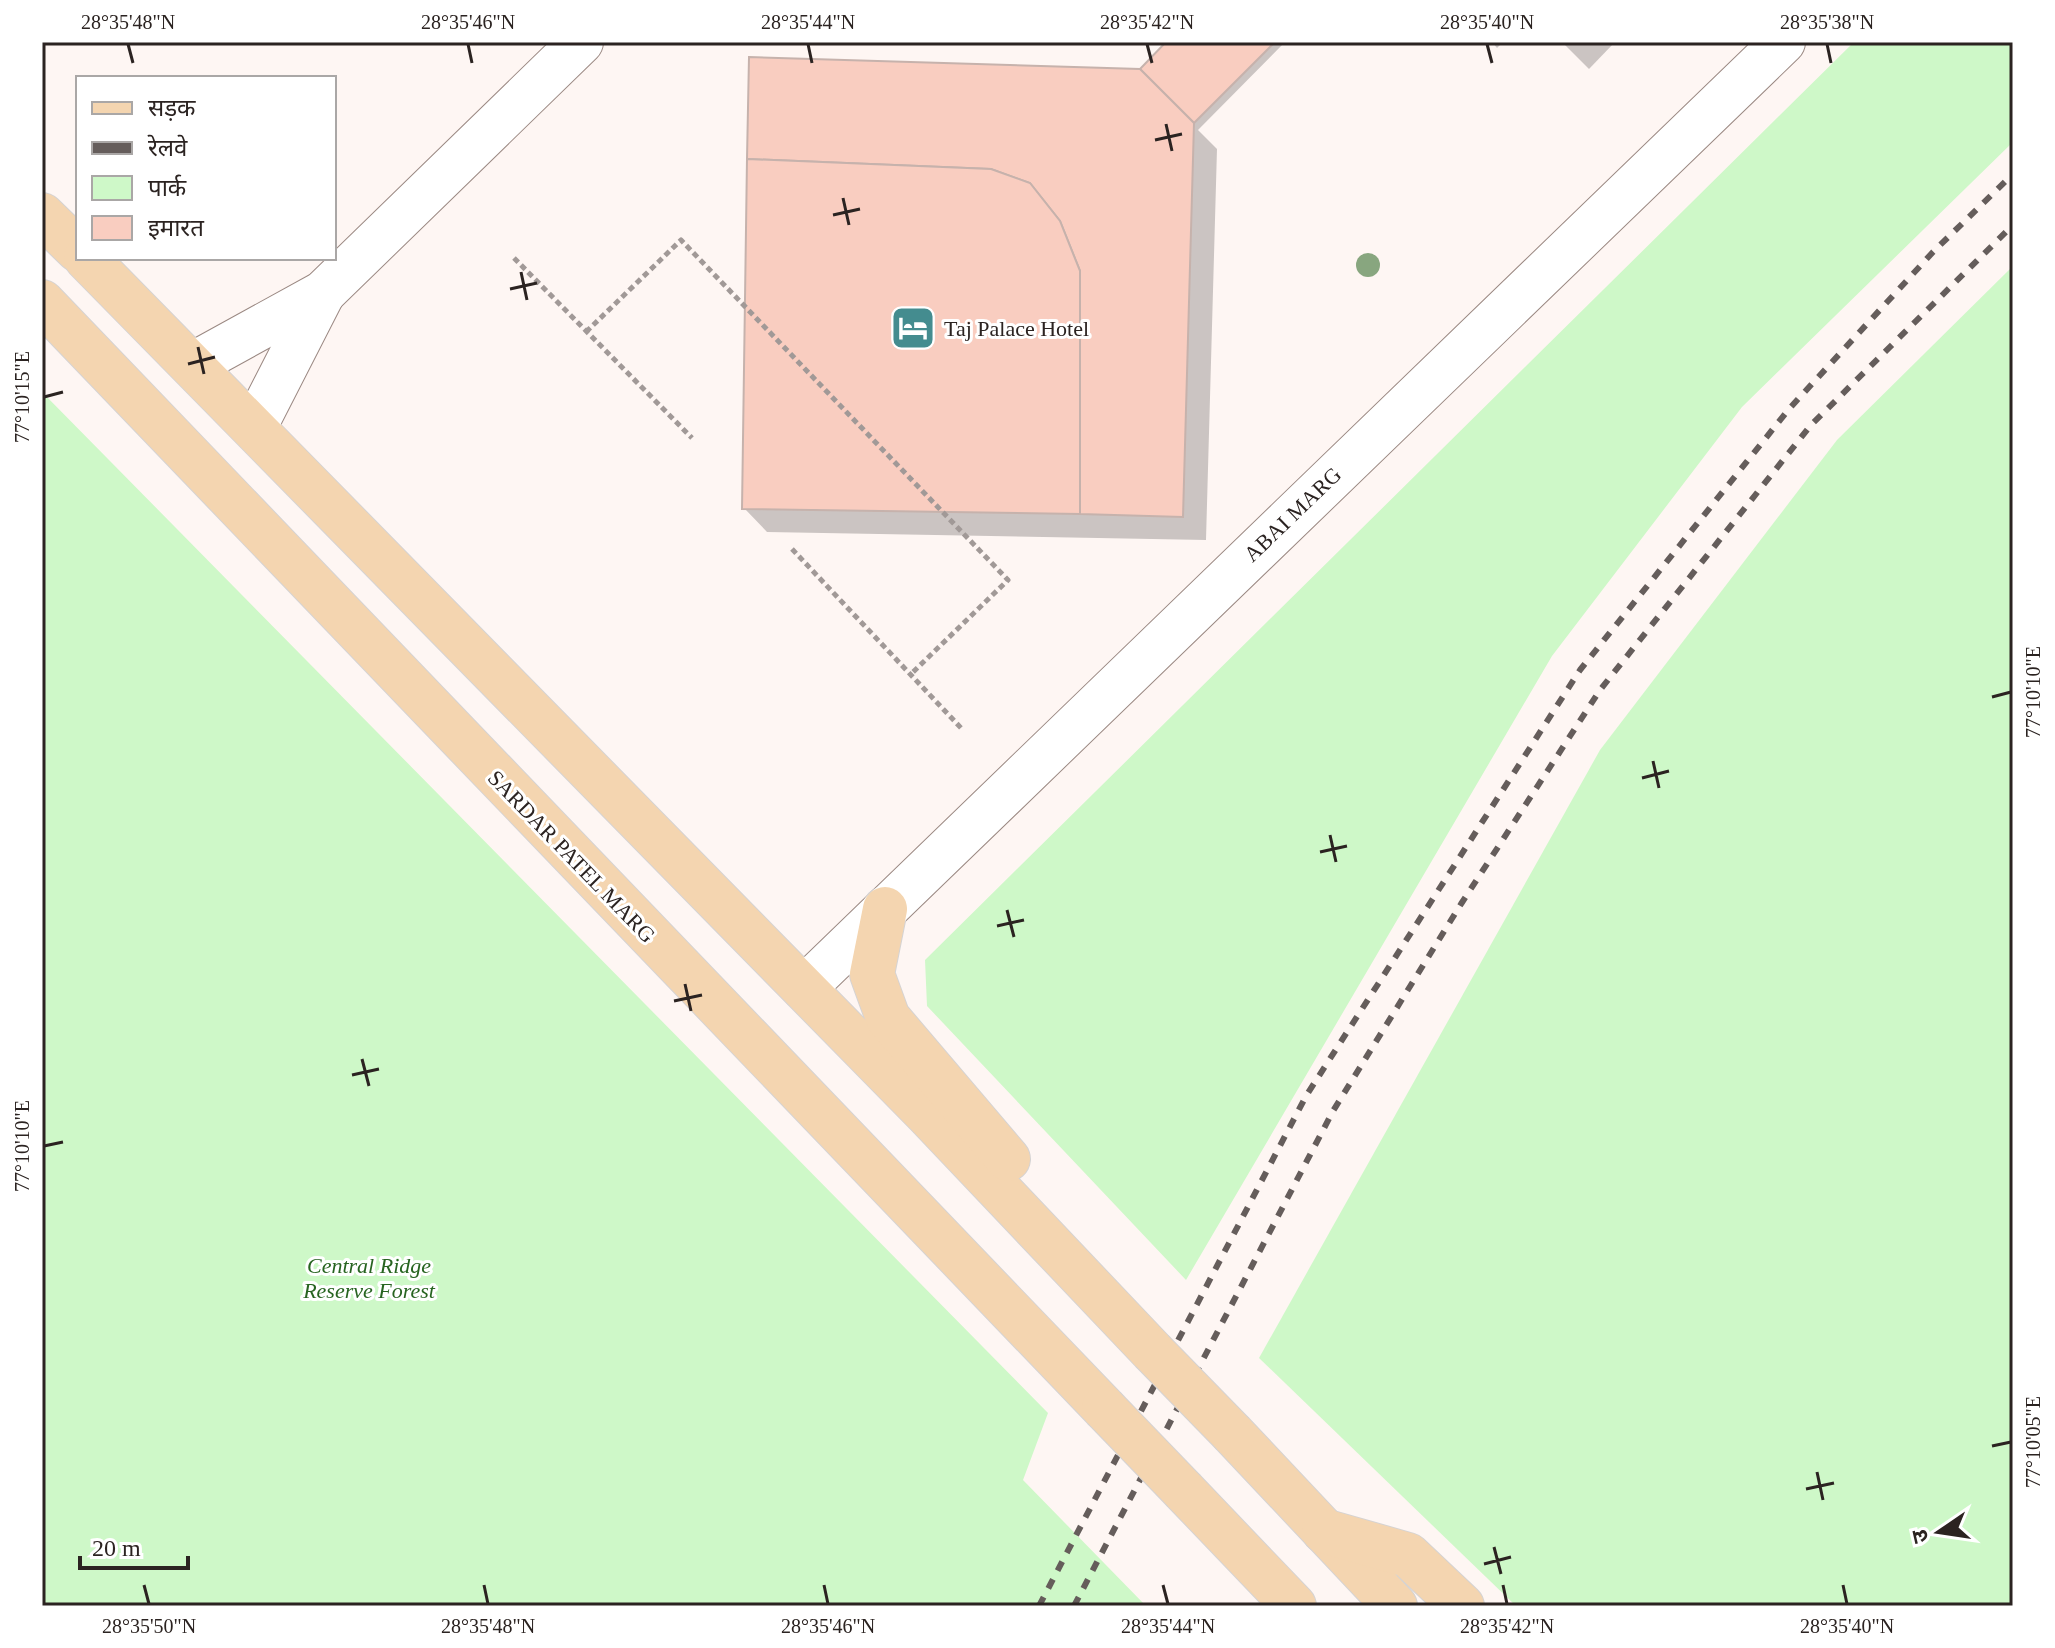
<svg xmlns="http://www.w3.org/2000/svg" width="2055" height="1648" font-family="'Times New Roman','Noto Sans Devanagari',serif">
	<rect width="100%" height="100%" fill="#fef6f3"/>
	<g fill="#cef8c8">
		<path d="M1854 42H2013V142L1742 407 1552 656 1186 1280 927 1006 925 960Z"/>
		<path d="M2013 266V1606H1516L1259 1358 1600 750 1837 440Z"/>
		<path d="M42 392 1048 1413 1023 1480 1146 1606H42Z"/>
	</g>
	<g fill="#0003">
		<path d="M1169 42H1285L1198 130 1217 149 1206 540 767 532 744 508Z"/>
		<path d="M1492 42H1503L1497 48Z"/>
		<path d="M1562 42H1615L1589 69Z"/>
	</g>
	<g fill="#f9cdc0" stroke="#c6b2ac" stroke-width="2">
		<path d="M1166 42H1275L1194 123 1140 69Z"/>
		<path d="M749 57 1140 69 1194 123 1183 517 1080 514V271L1060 221 1030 183 991 169 747 159Z"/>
		<path d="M747 159 991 169 1030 183 1060 221 1080 271V514L742 509Z"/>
	</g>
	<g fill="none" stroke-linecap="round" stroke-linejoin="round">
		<g stroke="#9b8983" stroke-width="46">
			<g id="minor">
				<path d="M194 364 323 293 581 42"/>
				<path d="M255 426 323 293"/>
				<path d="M804 988 1783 42"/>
			</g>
		</g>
		<g stroke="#d5d3d3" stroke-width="46">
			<g id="major">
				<path d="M42 215 78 250"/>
				<path d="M86 258 927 1114 1152 1351"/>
				<path d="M42 302 1104 1408"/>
				<path d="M885 909 872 974 888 1018 1008 1159"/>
				<path d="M1233 1434 1395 1606"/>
				<path d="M1184 1491 1294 1606"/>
				<path d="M1324 1531 1408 1555 1462 1606"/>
			</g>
		</g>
		<g stroke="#a19997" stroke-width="5" stroke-dasharray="6 4" stroke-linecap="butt">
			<path d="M514 258 692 438"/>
			<path d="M586 332 681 240 1008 580 911 674"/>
			<path d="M792 549 962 729"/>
		</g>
		<use href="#minor" stroke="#fff" stroke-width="44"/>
		<use href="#major" stroke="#f4d5b0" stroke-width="44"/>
		<g stroke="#655d5b" stroke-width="6" stroke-dasharray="10 10" stroke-linecap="butt">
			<path d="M1039 1606 1306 1096 1580 670 1789 409 1933 252 2013 174"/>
			<path d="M1074 1606 1333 1111 1461 904 1600 690 1811 425 2013 225"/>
		</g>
		<g stroke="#d5d3d3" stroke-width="46" stroke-linecap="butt">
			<g id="major-bridge">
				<path d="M1152 1351 1233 1434"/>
				<path d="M1104 1408 1184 1491"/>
			</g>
		</g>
		<use href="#major-bridge" stroke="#f4d5b0" stroke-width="44"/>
	</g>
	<circle fill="#88a67f" cx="1368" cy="265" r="12"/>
	<path fill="none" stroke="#2b2321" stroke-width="3" d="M128 44 133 63M468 44 472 63M808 44 812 63M1147 44 1152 63M1487 44 1492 63M1827 44 1831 63M1166 124 1172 151M1155 140 1182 134M843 198 849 225M833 215 860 209M521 272 527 300M510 289 537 283M198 347 204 374M188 364 215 357M44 397 63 392M1992 697 2011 692M1653 761 1659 788M1642 778 1669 771M1330 835 1336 862M1320 852 1347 846M1007 910 1014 937M997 926 1024 920M685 984 691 1011M674 1001 702 995M362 1059 369 1086M352 1075 379 1069M44 1146 63 1142M1992 1446 2011 1442M1817 1472 1823 1500M1806 1489 1834 1483M1494 1547 1501 1574M1484 1564 1511 1557M144 1585 149 1604M484 1585 488 1604M824 1585 828 1604M1163 1585 1168 1604M1503 1585 1507 1604M1843 1585 1847 1604"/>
	<defs>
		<g id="hotel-square" transform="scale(2.3)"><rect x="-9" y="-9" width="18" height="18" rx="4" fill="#448c8f" stroke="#fff"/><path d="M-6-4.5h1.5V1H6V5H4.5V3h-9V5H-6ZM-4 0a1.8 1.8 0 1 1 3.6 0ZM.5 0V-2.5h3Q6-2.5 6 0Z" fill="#fff"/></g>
	</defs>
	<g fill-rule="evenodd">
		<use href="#hotel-square" x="913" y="328"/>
	</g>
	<g text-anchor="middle" stroke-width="6" stroke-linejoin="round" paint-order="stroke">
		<g font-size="22" fill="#2b2321" stroke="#fff" text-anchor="start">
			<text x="944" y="336">Taj Palace Hotel</text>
		</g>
		<g font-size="22" fill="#2b2321" stroke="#fff">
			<text transform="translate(1292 514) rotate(-44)" y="8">ABAI MARG</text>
			<text transform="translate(572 856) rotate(46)" y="8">SARDAR PATEL MARG</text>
		</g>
		<g font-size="22" font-style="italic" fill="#276420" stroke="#fff">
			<text x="369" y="1273">Central Ridge<tspan x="369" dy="25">Reserve Forest</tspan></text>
		</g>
	</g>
	<rect width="2055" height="1648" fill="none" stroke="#ffffff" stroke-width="88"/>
	<rect x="76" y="76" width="260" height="184" fill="#ffffff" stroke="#aaa7a6" stroke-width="2"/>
	<rect x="92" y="102" width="40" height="12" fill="#f4d5b0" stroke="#aaa7a6" stroke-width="2"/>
	<text x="148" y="116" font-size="24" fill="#2b2321">सड़क</text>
	<rect x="92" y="142" width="40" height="12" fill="#655d5b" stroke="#aaa7a6" stroke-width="2"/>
	<text x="148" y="156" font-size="24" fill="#2b2321">रेलवे</text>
	<rect x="92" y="176" width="40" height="24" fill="#cef8c8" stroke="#aaa7a6" stroke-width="2"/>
	<text x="148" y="196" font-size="24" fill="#2b2321">पार्क</text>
	<rect x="92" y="216" width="40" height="24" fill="#f9cdc0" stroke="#aaa7a6" stroke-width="2"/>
	<text x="148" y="236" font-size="24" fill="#2b2321">इमारत</text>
	<g transform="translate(1939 1532) rotate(257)" stroke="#ffffff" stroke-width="6" paint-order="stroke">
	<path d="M0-6L14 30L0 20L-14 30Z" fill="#2b2321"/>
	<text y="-12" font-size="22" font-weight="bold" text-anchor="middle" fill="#2b2321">उ</text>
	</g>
	<path d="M80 1556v12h108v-12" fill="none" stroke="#2b2321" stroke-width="4"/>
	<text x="92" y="1556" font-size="24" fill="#2b2321" stroke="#ffffff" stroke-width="6" paint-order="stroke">20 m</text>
	<rect x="44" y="44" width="1967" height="1560" fill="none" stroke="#2b2321" stroke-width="3"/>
	<g font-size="20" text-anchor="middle" fill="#2b2321">
		<text x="128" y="29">28°35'48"N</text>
		<text x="468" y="29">28°35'46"N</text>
		<text x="808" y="29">28°35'44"N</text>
		<text x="1147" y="29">28°35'42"N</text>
		<text x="1487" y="29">28°35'40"N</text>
		<text x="1827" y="29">28°35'38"N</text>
		<text transform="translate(22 397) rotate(-90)" y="7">77°10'15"E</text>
		<text transform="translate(2033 692) rotate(-90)" y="7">77°10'10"E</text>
		<text transform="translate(22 1146) rotate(-90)" y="7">77°10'10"E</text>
		<text transform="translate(2033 1442) rotate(-90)" y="7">77°10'05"E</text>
		<text x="149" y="1633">28°35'50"N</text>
		<text x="488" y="1633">28°35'48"N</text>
		<text x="828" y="1633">28°35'46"N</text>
		<text x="1168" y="1633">28°35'44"N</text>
		<text x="1507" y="1633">28°35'42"N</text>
		<text x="1847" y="1633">28°35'40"N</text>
	</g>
</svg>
